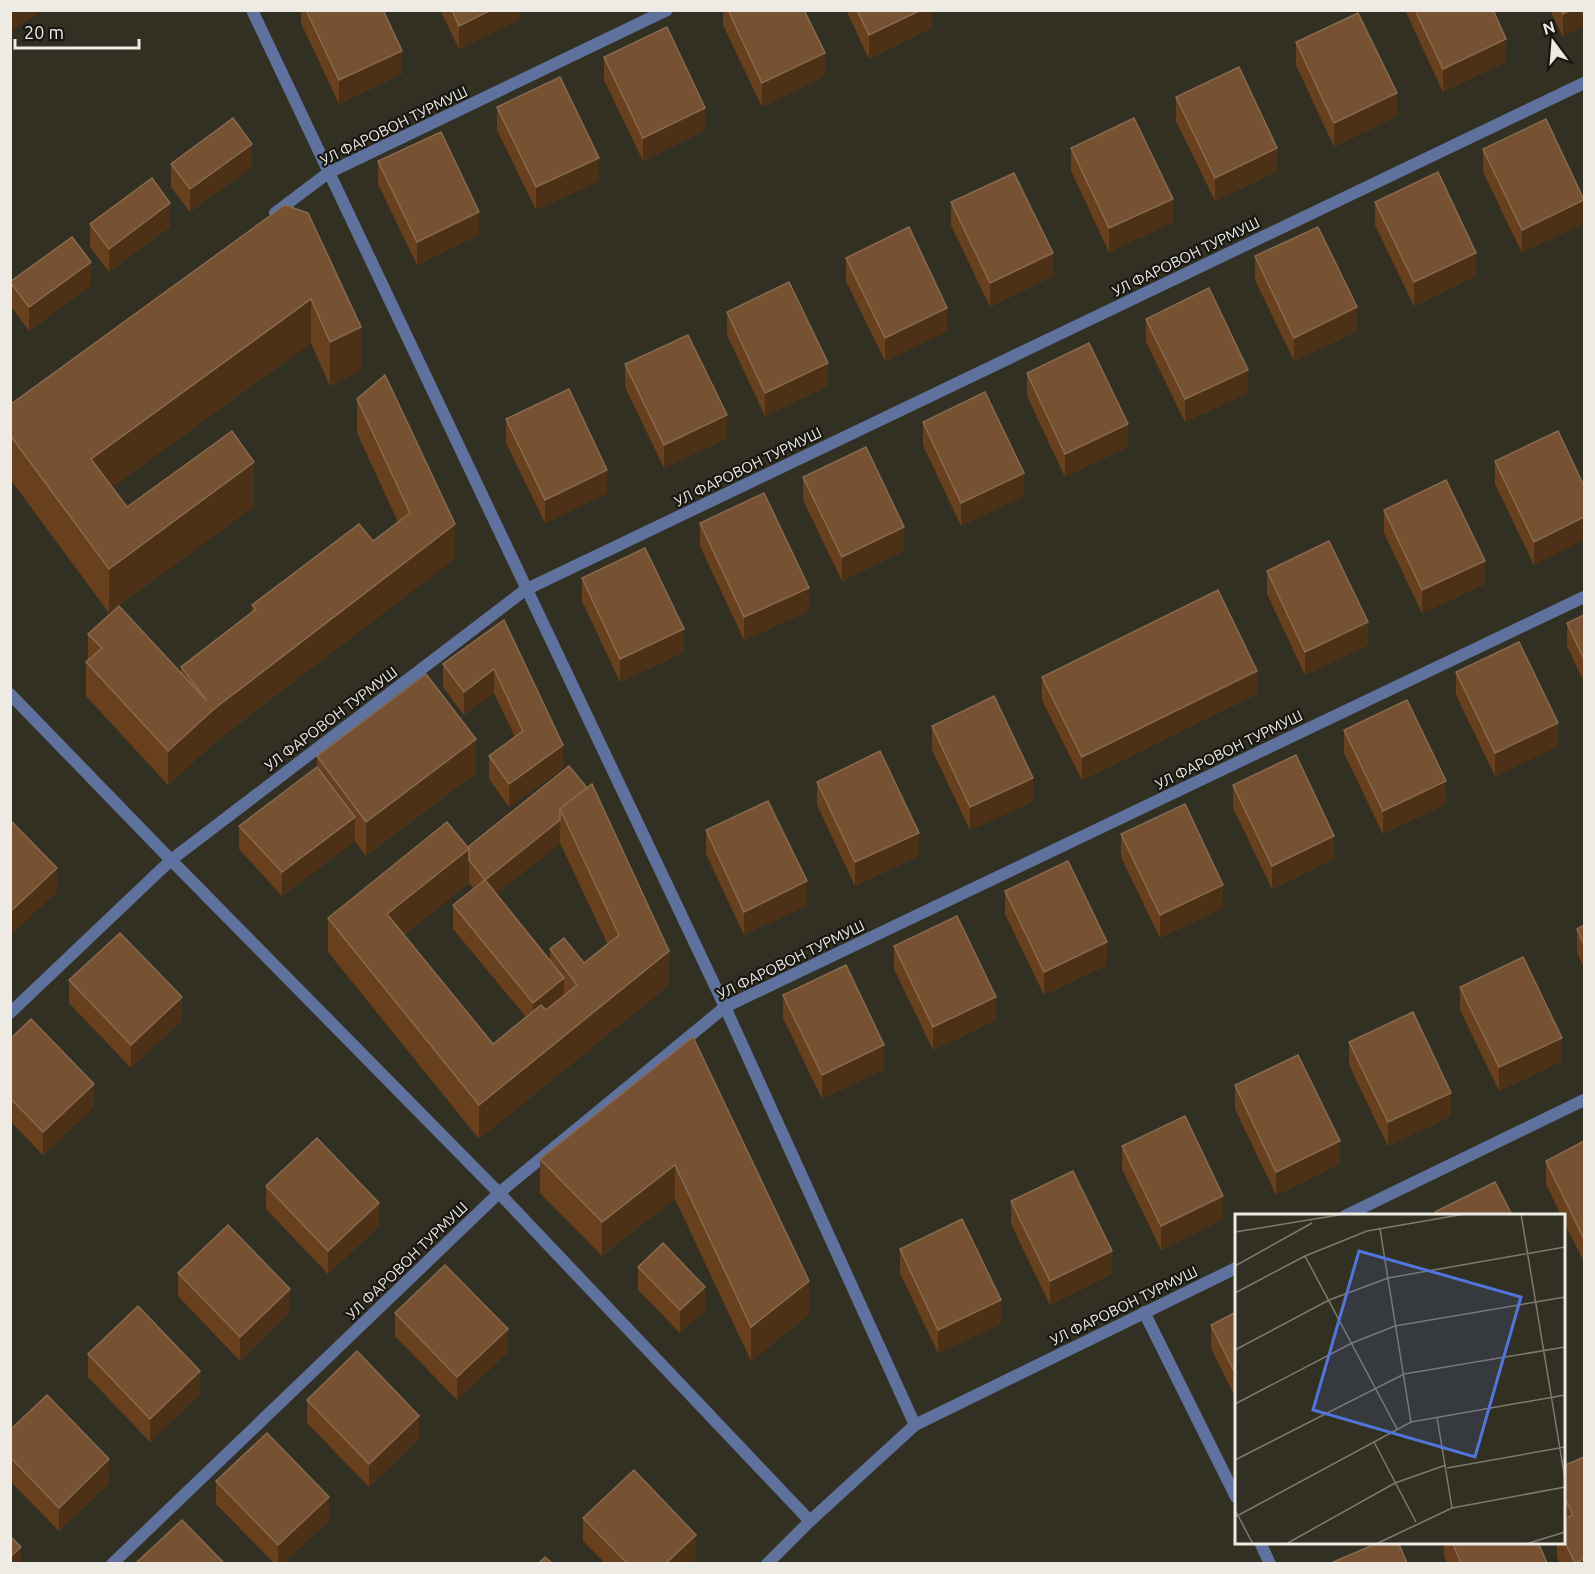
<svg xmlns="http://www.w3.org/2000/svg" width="1595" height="1574" font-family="Ubuntu,sans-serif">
	<rect width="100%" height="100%" fill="#322f23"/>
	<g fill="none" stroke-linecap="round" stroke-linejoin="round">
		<g stroke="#5e729d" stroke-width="12">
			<path d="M252 10 725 1007 915 1425"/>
			<path d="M275 213 328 173 667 10"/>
			<path d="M10 694 171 860 499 1193 810 1521"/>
			<path d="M10 1013 171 860 525 590 1584 83"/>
			<path d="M1345 1216 1584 1100"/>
			<path d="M1144 1312 1236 1497"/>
			<path d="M1260 1542 1270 1564"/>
			<path d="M112 1564 499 1193 725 1007 1584 597"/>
			<path d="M767 1564 810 1521 915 1425 1236 1268"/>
		</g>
	</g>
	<g fill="#68401d" fill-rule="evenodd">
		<path d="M301 10H383L402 74 339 104 301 23Z"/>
		<path d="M440 10H521V19L459 49Z"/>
		<path d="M723 10H804L825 76 762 107 723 25Z"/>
		<path d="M846 10H932V28L869 59Z"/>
		<path d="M1405 10H1493L1506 62 1443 92Z"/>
		<path d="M1550 10H1584L1563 37Z"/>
		<path d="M1296 42 1397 116 1334 147 1296 65Z"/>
		<path d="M604 57 705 131 643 161 604 80Z"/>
		<path d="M1176 97 1277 171 1215 201 1176 121Z"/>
		<path d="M497 107 599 181 536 210 497 130Z"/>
		<path d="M1546 119 1522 253 1483 172V149Z"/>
		<path d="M1071 148 1173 222 1109 252 1071 171Z"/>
		<path d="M378 161 479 235 417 265 378 184Z"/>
		<path d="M171 164 252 167 190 212 171 187Z"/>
		<path d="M951 202 1053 276 990 307 951 225Z"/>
		<path d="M1375 202 1476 276 1414 306 1375 225Z"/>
		<path d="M285 205 361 370 330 386 311 343 112 487 127 507 254 506 109 613 10 479V405Z"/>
		<path d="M90 224 170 227 109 272 90 247Z"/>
		<path d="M1255 256 1357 331 1294 361 1255 280Z"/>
		<path d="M846 258 947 331 885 361 846 281Z"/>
		<path d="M10 282 91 285 29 331 10 305Z"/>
		<path d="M727 312 828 386 765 416 727 335Z"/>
		<path d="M1146 319 1248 393 1185 422 1146 342Z"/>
		<path d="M625 364 727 438 664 468 625 387Z"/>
		<path d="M1027 373 1128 447 1065 477 1027 396Z"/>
		<path d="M357 399 455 558 214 743 168 785 86 696V662L88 660V634L181 674V667L252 612V605L373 541 398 522 357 433Z"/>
		<path d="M506 419 607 493 545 523 506 443Z"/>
		<path d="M923 422 1024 496 961 526 923 445Z"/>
		<path d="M1495 461 1584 486 1534 565 1495 484Z"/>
		<path d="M803 477 904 551 842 581 803 500Z"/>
		<path d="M1384 510 1485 584 1422 613 1384 533Z"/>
		<path d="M700 523 809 611 744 640 700 546Z"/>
		<path d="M1267 571 1368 645 1305 675 1267 594Z"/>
		<path d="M582 578 684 652 620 682 582 601Z"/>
		<path d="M1584 615V682L1567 646V623Z"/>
		<path d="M504 620 563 768 509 807 489 779V756L515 737 494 693 464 715 443 687V664Z"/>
		<path d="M1456 672 1558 746 1495 776 1456 695Z"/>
		<path d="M1042 677 1257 694 1082 780 1042 700Z"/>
		<path d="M932 726 1033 801 970 830 932 750Z"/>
		<path d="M1344 730 1446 804 1383 834 1344 753Z"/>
		<path d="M317 756 476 773 366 856 355 841 282 896 239 849V826L317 767Z"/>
		<path d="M569 766 669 985 479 1139 328 952V918L468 847ZM560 843 608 945 584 963 550 949V960L496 894ZM469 883 474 889 453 905V929L526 1017 493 1044 404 935Z"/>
		<path d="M817 782 919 856 855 886 817 805Z"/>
		<path d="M1233 785 1334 859 1272 889 1233 808Z"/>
		<path d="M706 830 807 905 744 935 706 854Z"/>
		<path d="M1121 834 1223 908 1160 938 1121 857Z"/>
		<path d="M1005 891 1107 965 1044 995 1005 914Z"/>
		<path d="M1584 925V968L1577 952V929Z"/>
		<path d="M894 946 996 1020 933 1050 894 969Z"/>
		<path d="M69 980 182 1020 131 1068 69 1003Z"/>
		<path d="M1460 987 1562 1061 1499 1091 1460 1010Z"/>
		<path d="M783 995 884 1069 822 1099 783 1018Z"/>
		<path d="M693 1037 809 1315 751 1361 675 1199 602 1256 540 1193V1159Z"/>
		<path d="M10 1039 94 1107 43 1155 10 1121Z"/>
		<path d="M1349 1042 1451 1116 1388 1146 1349 1065Z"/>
		<path d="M1235 1085 1340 1164 1276 1195 1235 1109Z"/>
		<path d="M1584 1141V1262L1563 1220V1215H1561L1546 1184V1161Z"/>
		<path d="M1122 1146 1223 1219 1161 1250 1122 1169Z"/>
		<path d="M266 1186 379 1226 328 1274 266 1209Z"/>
		<path d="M1011 1201 1112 1274 1050 1305 1011 1224Z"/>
		<path d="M900 1249 1001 1324 938 1353 900 1273Z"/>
		<path d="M638 1267 705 1310 680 1333 638 1290Z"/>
		<path d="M178 1273 290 1312 240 1361 178 1296Z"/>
		<path d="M1236 1312V1399L1211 1348V1325Z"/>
		<path d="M395 1313 508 1352 457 1400 395 1336Z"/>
		<path d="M88 1354 200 1394 150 1442 88 1377Z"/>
		<path d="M307 1400 419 1439 369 1487 307 1423Z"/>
		<path d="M10 1430 109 1483 59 1531 10 1481Z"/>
		<path d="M1563 1466 1584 1563H1560L1557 1557V1542H1563Z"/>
		<path d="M216 1481 329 1521 283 1563H274L216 1504Z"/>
		<path d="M583 1518 696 1558 690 1563H605L583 1541Z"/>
		<path d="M1444 1542H1538L1547 1563H1447L1444 1557Z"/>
	</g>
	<g fill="#4c3116">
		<path d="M10 10H43L10 32Z"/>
		<path d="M491 10H521V19L459 49V26Z"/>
		<path d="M921 10H932V28L869 59V35Z"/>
		<path d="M1570 10H1584V27L1563 37V14Z"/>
		<path d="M1506 39V62L1443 92V69Z"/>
		<path d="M402 51V74L339 104V80Z"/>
		<path d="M825 53V76L762 107V83Z"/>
		<path d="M1397 93V116L1334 147V123Z"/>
		<path d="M705 108V131L643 161V138Z"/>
		<path d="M252 144V167L190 212V189Z"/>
		<path d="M1277 148V171L1215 201V178Z"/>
		<path d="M599 158V181L536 210V187Z"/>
		<path d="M1173 199V222L1109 252V228Z"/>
		<path d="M1584 200V224L1522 253V230Z"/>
		<path d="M170 203V227L109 272V249Z"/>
		<path d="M479 212V235L417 265V242Z"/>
		<path d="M1053 253V276L990 307V283Z"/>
		<path d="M1476 253V276L1414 306V282Z"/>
		<path d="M91 262V285L29 331V307Z"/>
		<path d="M311 299V343L91 502V459Z"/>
		<path d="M1357 307V331L1294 361V338Z"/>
		<path d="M947 308V331L885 361V338Z"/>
		<path d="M361 327V370L330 386V342Z"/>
		<path d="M828 363V386L765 416V393Z"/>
		<path d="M1248 370V393L1185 422V399Z"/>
		<path d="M727 415V438L664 468V445Z"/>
		<path d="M1128 424V447L1065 477V454Z"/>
		<path d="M254 462V506L109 613V569Z"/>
		<path d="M607 470V493L545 523V500Z"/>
		<path d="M1024 473V496L961 526V503Z"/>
		<path d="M1584 517V540L1534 565V542Z"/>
		<path d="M455 524V558L214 743 168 785V751L214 709Z"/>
		<path d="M904 527V551L842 581V557Z"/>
		<path d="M1485 561V584L1422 613V590Z"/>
		<path d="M809 588V611L744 640V617Z"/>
		<path d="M1368 622V645L1305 675V652Z"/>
		<path d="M684 629V652L620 682V659Z"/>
		<path d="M494 669V693L464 715V692Z"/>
		<path d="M1257 671V694L1082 780V757Z"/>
		<path d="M1558 723V746L1495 776V753Z"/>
		<path d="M476 739V773L366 856V822Z"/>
		<path d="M563 745V768L509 807V784Z"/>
		<path d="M1033 778V801L970 830V807Z"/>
		<path d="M1446 781V804L1383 834V811Z"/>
		<path d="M355 817V841L282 896V872Z"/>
		<path d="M560 820V843L485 903V880Z"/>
		<path d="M919 833V856L855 886V862Z"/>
		<path d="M1334 836V859L1272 889V866Z"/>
		<path d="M469 849V883L387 948V914Z"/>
		<path d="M57 868V892L10 936V912Z"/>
		<path d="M807 881V905L744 935V912Z"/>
		<path d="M1223 885V908L1160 938V915Z"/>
		<path d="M1107 942V965L1044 995V972Z"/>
		<path d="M669 951V985L479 1139V1105Z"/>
		<path d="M564 978V1001L533 1026V1003Z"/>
		<path d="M182 997V1020L131 1068V1045Z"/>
		<path d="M996 997V1020L933 1050V1027Z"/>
		<path d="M1562 1038V1061L1499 1091V1067Z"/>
		<path d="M884 1045V1069L822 1099V1075Z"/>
		<path d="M94 1084V1107L43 1155V1132Z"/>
		<path d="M1451 1093V1116L1388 1146V1122Z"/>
		<path d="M1340 1141V1164L1276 1195V1172Z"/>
		<path d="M675 1165V1199L602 1256V1222Z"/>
		<path d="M1223 1196V1219L1161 1250V1226Z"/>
		<path d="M379 1203V1226L328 1274V1251Z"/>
		<path d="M1112 1251V1274L1050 1305V1281Z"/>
		<path d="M809 1281V1315L751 1361V1327Z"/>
		<path d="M705 1287V1310L680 1333V1310Z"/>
		<path d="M290 1289V1312L240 1361V1337Z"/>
		<path d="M1001 1300V1324L938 1353V1330Z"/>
		<path d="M508 1329V1352L457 1400V1377Z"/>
		<path d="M200 1371V1394L150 1442V1419Z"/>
		<path d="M419 1416V1439L369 1487V1464Z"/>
		<path d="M109 1459V1483L59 1531V1508Z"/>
		<path d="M329 1497V1521L283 1563H278V1545Z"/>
		<path d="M696 1535V1558L690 1563H666Z"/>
		<path d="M21 1547V1563H10V1557Z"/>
		<path d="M1584 1559V1563H1575Z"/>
	</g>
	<g fill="#765232" stroke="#896a4e" stroke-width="1.5">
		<path d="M306 10H383L402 51 339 80Z"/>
		<path d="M452 10H491L459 26Z"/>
		<path d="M728 10H804L825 53 762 83Z"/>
		<path d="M857 10H921L869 35Z"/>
		<path d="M1415 10H1493L1506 39 1443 69Z"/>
		<path d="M1561 10H1570L1563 14Z"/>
		<path d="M1358 13 1397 93 1334 123 1296 42Z"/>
		<path d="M667 27 705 108 643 138 604 57Z"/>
		<path d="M1239 67 1277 148 1215 178 1176 97Z"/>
		<path d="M560 77 599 158 536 187 497 107Z"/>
		<path d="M233 118 252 144 190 189 171 164Z"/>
		<path d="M1134 118 1173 199 1109 228 1071 148Z"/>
		<path d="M1546 119 1584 200 1522 230 1483 149Z"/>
		<path d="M441 132 479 212 417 242 378 161Z"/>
		<path d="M1438 172 1476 253 1414 282 1375 202Z"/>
		<path d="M1014 173 1053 253 990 283 951 202Z"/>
		<path d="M152 178 170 203 109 249 90 224Z"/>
		<path d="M285 205 308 213 361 327 330 342 311 299 91 459 127 507 232 431 254 462 109 569 10 435V405Z"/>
		<path d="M909 227 947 308 885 338 846 258Z"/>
		<path d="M1318 227 1357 307 1294 338 1255 256Z"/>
		<path d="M72 237 91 262 29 307 10 282Z"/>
		<path d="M789 282 828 363 765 393 727 312Z"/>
		<path d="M1209 288 1248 370 1185 399 1146 319Z"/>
		<path d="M688 335 727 415 664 445 625 364Z"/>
		<path d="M1089 343 1128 424 1065 454 1027 373Z"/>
		<path d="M385 375 455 524 214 709 168 751 86 662 102 648 88 634 119 606 207 701 181 667 256 609 252 605 359 524 373 541 410 513 357 399Z"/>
		<path d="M569 389 607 470 545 500 506 419Z"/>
		<path d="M985 392 1024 473 961 503 923 422Z"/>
		<path d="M1558 431 1584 486V517L1534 542 1495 461Z"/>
		<path d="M866 447 904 527 842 557 803 477Z"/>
		<path d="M1446 480 1485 561 1422 590 1384 510Z"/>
		<path d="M764 493 809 588 744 617 700 523Z"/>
		<path d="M1329 541 1368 622 1305 652 1267 571Z"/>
		<path d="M645 548 684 629 620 659 582 578Z"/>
		<path d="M1218 590 1257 671 1082 757 1042 677Z"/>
		<path d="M1584 615V659L1567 623Z"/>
		<path d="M504 620 563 745 509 784 489 756 523 731 494 669 464 692 443 664Z"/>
		<path d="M1519 642 1558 723 1495 753 1456 672Z"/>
		<path d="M426 674 476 739 366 822 317 756Z"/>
		<path d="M994 696 1033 778 970 807 932 726Z"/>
		<path d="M1407 700 1446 781 1383 811 1344 730Z"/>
		<path d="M880 751 919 833 855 862 817 782Z"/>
		<path d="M1296 755 1334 836 1272 866 1233 785Z"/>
		<path d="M569 766 587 788 560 809V820L485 880 469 860V849L468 847Z"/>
		<path d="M317 767 355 817 282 872 239 826Z"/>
		<path d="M592 784 669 951 479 1105 328 918 447 822 469 849 387 914 493 1044 541 1005 546 1010 577 985 550 949 564 938 584 963 619 935 560 809Z"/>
		<path d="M768 801 807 881 744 912 706 830Z"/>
		<path d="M1185 804 1223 885 1160 915 1121 834Z"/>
		<path d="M10 820 57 868 10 912Z"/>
		<path d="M1068 861 1107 942 1044 972 1005 891Z"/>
		<path d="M485 880 564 978 533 1003 453 905Z"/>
		<path d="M957 916 996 997 933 1027 894 946Z"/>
		<path d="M1584 925V945L1577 929Z"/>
		<path d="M120 933 182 997 131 1045 69 980Z"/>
		<path d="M1523 957 1562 1038 1499 1067 1460 987Z"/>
		<path d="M846 965 884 1045 822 1075 783 995Z"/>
		<path d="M1413 1012 1451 1093 1388 1122 1349 1042Z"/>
		<path d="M31 1019 94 1084 43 1132 10 1098V1039Z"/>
		<path d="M693 1037 809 1281 751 1327 675 1165 602 1222 540 1159Z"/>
		<path d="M1298 1055 1340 1141 1276 1172 1235 1085Z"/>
		<path d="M1185 1116 1223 1196 1161 1226 1122 1146Z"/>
		<path d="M317 1138 379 1203 328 1251 266 1186Z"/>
		<path d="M1584 1141V1239L1546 1161Z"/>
		<path d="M1073 1171 1112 1251 1050 1281 1011 1201Z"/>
		<path d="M1495 1182 1512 1215H1436L1435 1212Z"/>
		<path d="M962 1219 1001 1300 938 1330 900 1249Z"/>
		<path d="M228 1225 290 1289 240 1337 178 1273Z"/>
		<path d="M663 1243 705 1287 680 1310 638 1267Z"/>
		<path d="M445 1265 508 1329 457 1377 395 1313Z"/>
		<path d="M138 1306 200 1371 150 1419 88 1354Z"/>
		<path d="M1236 1312V1375L1211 1325Z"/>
		<path d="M357 1351 419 1416 369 1464 307 1400Z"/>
		<path d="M47 1395 109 1459 59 1508 10 1457V1430Z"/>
		<path d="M267 1433 329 1497 278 1545 216 1481Z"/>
		<path d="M1584 1457V1559L1575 1563 1563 1538V1520L1573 1515 1563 1494V1466Z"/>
		<path d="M634 1470 696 1535 666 1563H627L583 1518Z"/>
		<path d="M182 1520 224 1563H136Z"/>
		<path d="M10 1536 21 1547 10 1557Z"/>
		<path d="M1380 1542H1398L1407 1563H1331Z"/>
		<path d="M1452 1542H1538L1547 1563H1461Z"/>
		<path d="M545 1557 552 1563H539Z"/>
	</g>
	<g text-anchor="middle" stroke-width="4.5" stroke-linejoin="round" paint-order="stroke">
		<g font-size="15" fill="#edebe4" stroke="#191712">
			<text transform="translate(394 126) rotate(-26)" y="5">УЛ ФАРОВОН ТУРМУШ</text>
			<text transform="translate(1186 257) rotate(-26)" y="5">УЛ ФАРОВОН ТУРМУШ</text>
			<text transform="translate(748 467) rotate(-26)" y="5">УЛ ФАРОВОН ТУРМУШ</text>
			<text transform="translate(331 719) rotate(-37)" y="5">УЛ ФАРОВОН ТУРМУШ</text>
			<text transform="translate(1229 750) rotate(-26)" y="5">УЛ ФАРОВОН ТУРМУШ</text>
			<text transform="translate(791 960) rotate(-26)" y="5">УЛ ФАРОВОН ТУРМУШ</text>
			<text transform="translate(407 1261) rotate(-44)" y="5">УЛ ФАРОВОН ТУРМУШ</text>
			<text transform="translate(1124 1306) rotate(-26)" y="5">УЛ ФАРОВОН ТУРМУШ</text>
		</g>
	</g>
	<g transform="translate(1235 1214)">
		<rect width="330" height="330" fill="#322f23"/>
		<path fill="none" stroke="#7d7a70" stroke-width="1.5" d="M286 0 330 265M145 15 176 208M0 18 110 0M70 42 162 215M0 52 77 9M0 79 70 42 132 17 230 0M0 136 94 86 153 64 330 33M0 190 117 129 160 112 330 83M202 203 217 294M139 228 181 308M0 246 169 160 330 133M212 254 330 233M0 296 18 330M0 303 176 208 330 181M51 330 160 269 211 251M141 330 217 294 330 273M291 330 330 318"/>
		<path fill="#5175db" fill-opacity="0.15" stroke="#5175db" stroke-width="3" d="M124 37 286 83 240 243 78 196Z"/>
		<rect width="330" height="330" fill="none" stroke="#edebe4" stroke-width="3"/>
	</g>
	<rect width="1595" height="1574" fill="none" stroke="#edebe4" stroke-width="24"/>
	<g transform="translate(1553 42) rotate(344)" stroke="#191712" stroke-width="4.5" paint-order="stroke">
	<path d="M0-4.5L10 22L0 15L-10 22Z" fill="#edebe4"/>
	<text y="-9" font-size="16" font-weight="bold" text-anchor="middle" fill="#edebe4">N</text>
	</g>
	<path d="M15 39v9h124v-9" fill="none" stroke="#edebe4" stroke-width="3"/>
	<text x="24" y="39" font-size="18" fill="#edebe4" stroke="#191712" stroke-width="4.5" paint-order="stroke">20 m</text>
</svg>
